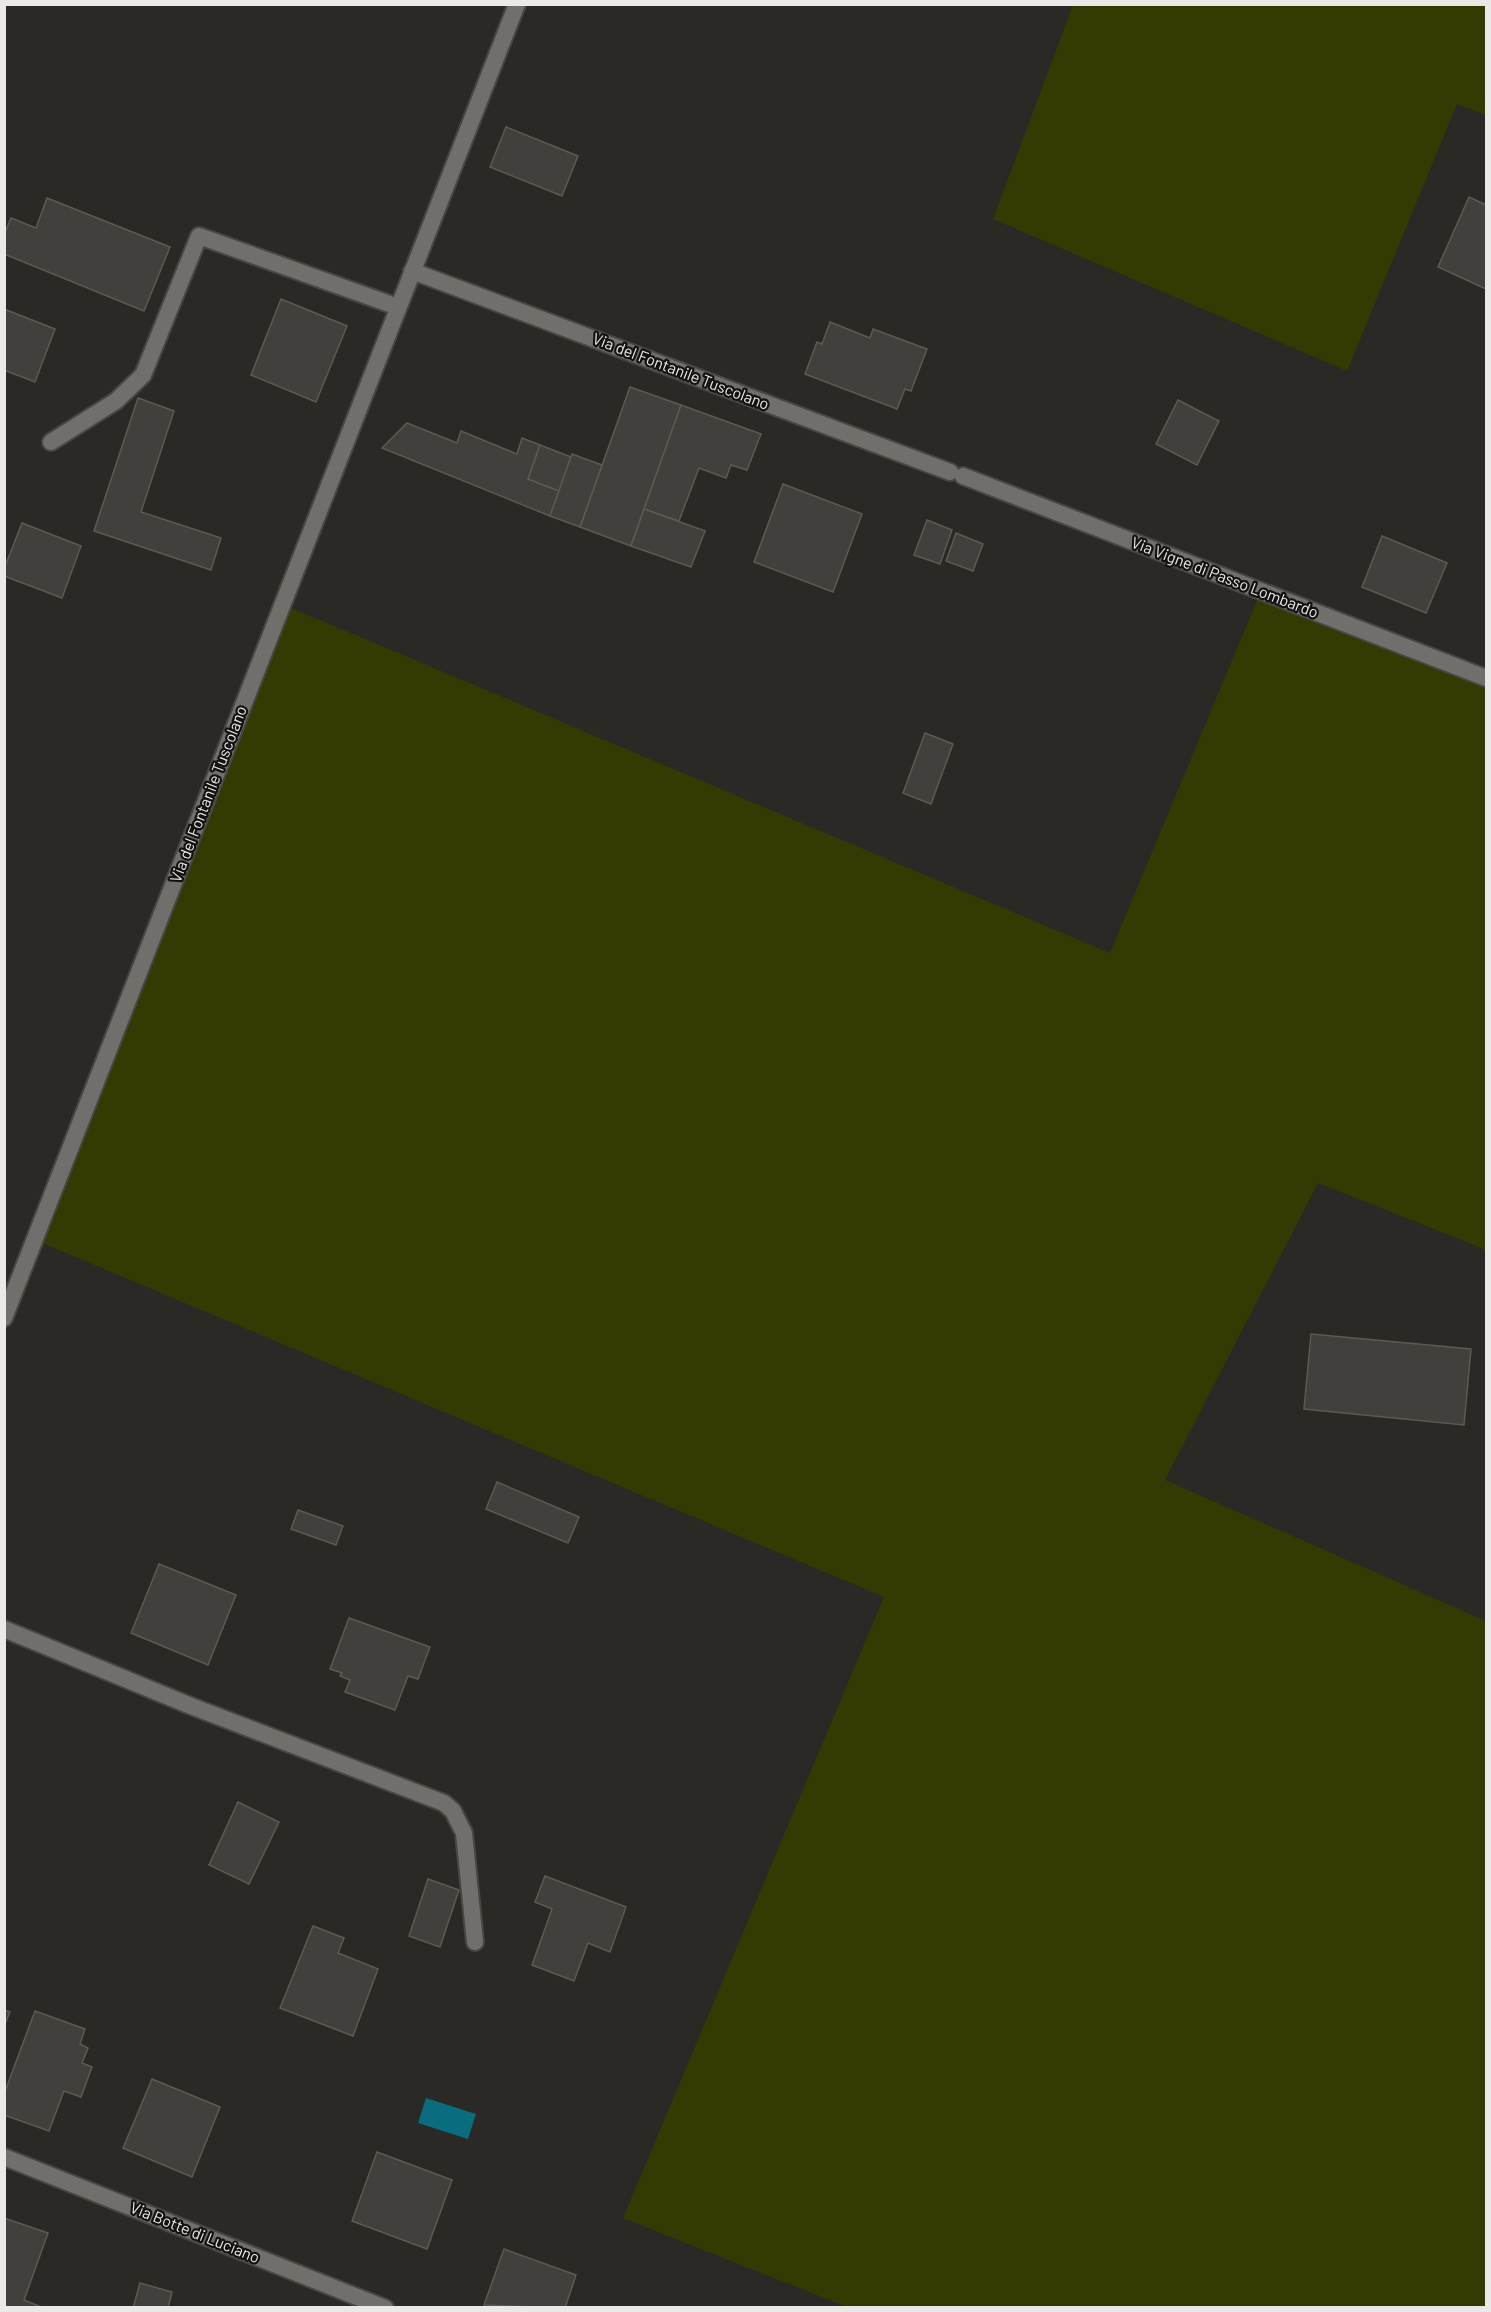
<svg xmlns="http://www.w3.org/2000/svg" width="1491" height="2312" font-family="Barlow,sans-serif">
	<rect width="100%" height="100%" fill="#2b2925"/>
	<g fill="#343b02">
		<path d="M1073 5H1486V115L1457 104 1347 371 993 219Z"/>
		<path d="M1261 591 1486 678V1250L1318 1183 1165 1480 1486 1621V2307H847L623 2218 884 1597 35 1240 282 604 1110 953Z"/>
	</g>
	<path fill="#0a6c7f" d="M426 2098 476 2114 468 2139 418 2123Z"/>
	<g fill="#42403c" stroke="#5c5a55" stroke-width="1.5">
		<path d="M506 127 578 156 562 196 490 167Z"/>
		<path d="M1469 197 1486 205V289L1438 267Z"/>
		<path d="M47 198 170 247 144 311 4 254V235L11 218 36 228Z"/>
		<path d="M281 299 347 326 316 402 251 375Z"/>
		<path d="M4 309 55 329 35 382 4 370Z"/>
		<path d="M830 322 870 338 873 329 927 349 911 391 905 389 897 409 805 374 817 342 822 344Z"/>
		<path d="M630 387 681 405 631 546 580 527Z"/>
		<path d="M138 398 174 411 141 512 221 538 211 570 94 531Z"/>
		<path d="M1178 400 1219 421 1197 465 1156 444Z"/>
		<path d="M681 405 761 434 747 470 731 465 726 478 699 468 679 521 644 509Z"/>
		<path d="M407 423 457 443 461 431 517 454 522 438 540 445 528 479 559 491 550 516 382 448Z"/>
		<path d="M540 445 571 457 559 491 528 479Z"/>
		<path d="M572 454 602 465 580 527 550 516Z"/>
		<path d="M783 484 862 514 833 592 754 562Z"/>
		<path d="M644 509 705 531 691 567 631 546Z"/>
		<path d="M927 520 952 530 940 564 914 555Z"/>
		<path d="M22 523 81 546 62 598 4 576V569Z"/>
		<path d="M956 533 983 544 973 571 946 561Z"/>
		<path d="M1382 536 1447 563 1426 613 1362 587Z"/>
		<path d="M925 733 953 744 931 804 903 793Z"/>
		<path d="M1311 1334 1471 1349 1464 1425 1304 1409Z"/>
		<path d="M497 1482 579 1517 568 1543 486 1509Z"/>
		<path d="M298 1510 343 1526 336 1545 291 1529Z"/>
		<path d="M159 1564 236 1595 208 1665 131 1633Z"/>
		<path d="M349 1618 430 1647 418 1679 408 1676 395 1710 345 1692 350 1680 340 1676 342 1673 330 1669Z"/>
		<path d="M238 1802 279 1822 249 1884 209 1865Z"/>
		<path d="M545 1876 626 1907 610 1952 588 1943 574 1981 532 1965 552 1909 535 1902Z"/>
		<path d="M428 1879 459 1890 440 1947 409 1936Z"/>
		<path d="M313 1926 344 1938 338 1953 378 1969 353 2036 280 2008Z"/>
		<path d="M4 2010 10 2012 4 2026Z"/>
		<path d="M35 2011 85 2029 80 2044 88 2048 82 2063 92 2067 81 2097 64 2091 49 2131 4 2115V2094Z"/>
		<path d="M152 2079 220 2107 192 2177 123 2148Z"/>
		<path d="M377 2152 452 2180 427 2249 352 2221Z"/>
		<path d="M4 2218 48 2233 24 2300 44 2308H4Z"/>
		<path d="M504 2249 576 2275 565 2308 484 2305Z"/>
		<path d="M140 2283 172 2292 168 2308H133Z"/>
	</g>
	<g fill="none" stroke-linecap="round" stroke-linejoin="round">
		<g stroke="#474642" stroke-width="20">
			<g id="service">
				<path d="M412 271 950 472"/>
				<path d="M51 442 116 401 143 375 199 236 398 307"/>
				<path d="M963 476 1486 678"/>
				<path d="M4 2157 385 2308"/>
			</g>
		</g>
		<g stroke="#474642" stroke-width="20">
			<g id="minor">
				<path d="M4 1318 517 4"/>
				<path d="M4 1629 191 1706 444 1803 453 1811 464 1833 475 1942"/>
			</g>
		</g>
		<use href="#service" stroke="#716f6b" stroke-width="16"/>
		<use href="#minor" stroke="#716f6b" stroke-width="16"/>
	</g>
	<g text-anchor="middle" stroke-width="4.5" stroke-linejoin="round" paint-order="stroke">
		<g font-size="16" fill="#ebe9e7" stroke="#131210">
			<text transform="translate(681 371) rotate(21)" y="6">Via del Fontanile Tuscolano</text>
			<text transform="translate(1225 577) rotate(21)" y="6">Via Vigne di Passo Lombardo</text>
			<text transform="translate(208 794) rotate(-69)" y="6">Via del Fontanile Tuscolano</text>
			<text transform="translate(195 2232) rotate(22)" y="6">Via Botte di Luciano</text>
		</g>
	</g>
	<rect width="1491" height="2312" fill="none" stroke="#ebe9e7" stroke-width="12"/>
</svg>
